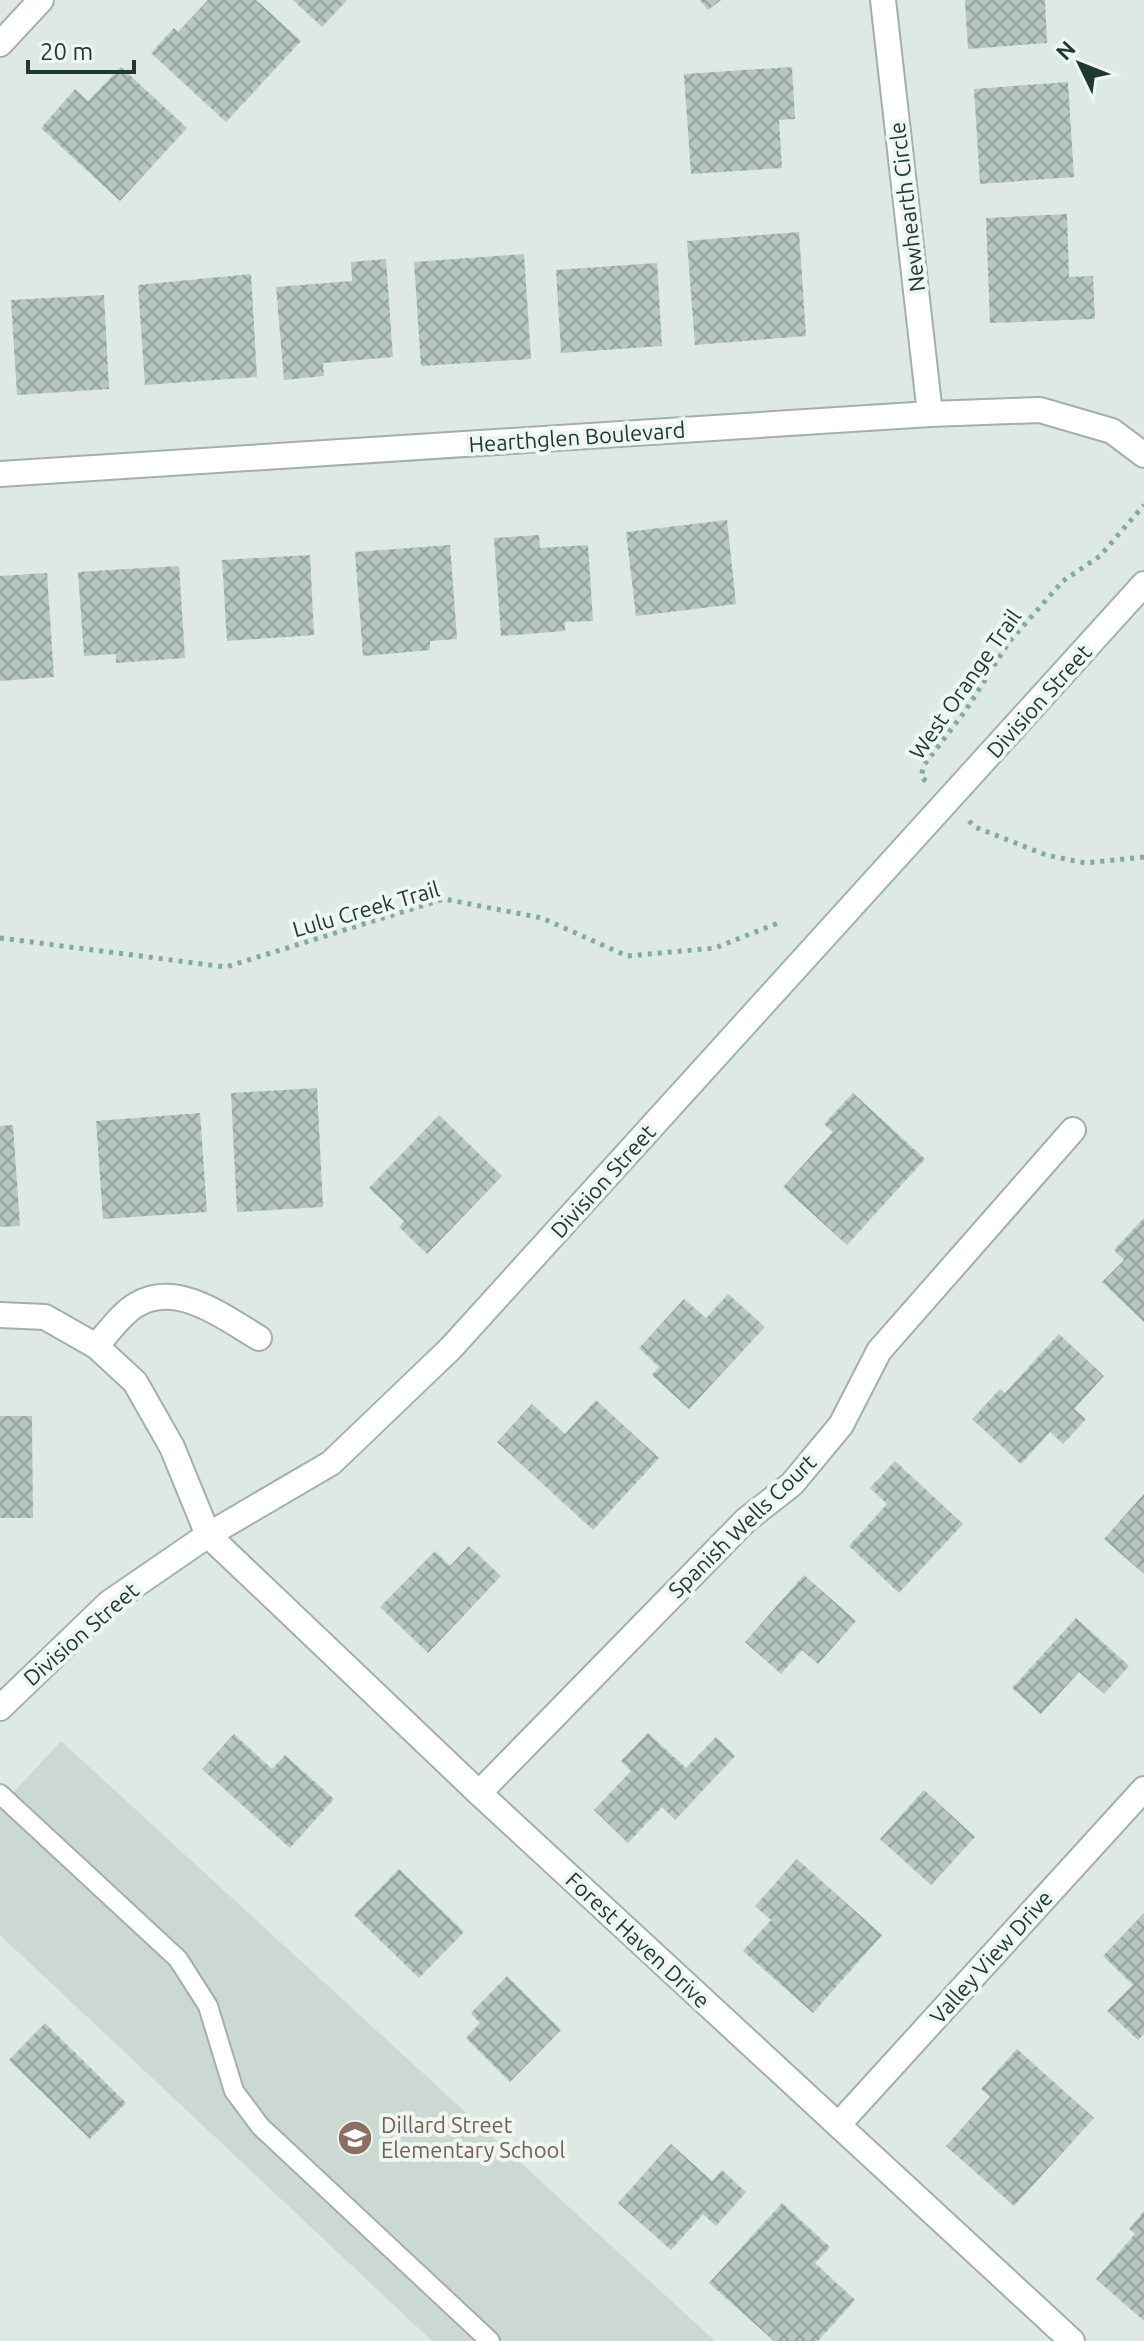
<svg xmlns="http://www.w3.org/2000/svg" width="1144" height="2341" font-family="Ubuntu,sans-serif">
	<defs>
		<pattern id="building-cross-hatch" width="8" height="8" patternUnits="userSpaceOnUse" patternTransform="scale(2)"><rect width="8" height="8" fill="#b6c6c0"/><path d="M0 0l8 8M0 8l8-8" fill="none" stroke="#94a29d"/></pattern>
	</defs>
	<rect width="100%" height="100%" fill="#dee9e4"/>
	<path fill="#ccd9d3" d="M61 1741 715 2341H432L0 1935V1807Z"/>
	<g fill="url(#building-cross-hatch)">
		<path d="M208 0H256L301 41 226 122 151 53 174 28 178 32Z"/>
		<path d="M293 0H347L322 27Z"/>
		<path d="M700 0H721L708 10Z"/>
		<path d="M965 0H1045L1047 43 968 49Z"/>
		<path d="M121 67 187 128 120 201 41 128 75 89 88 101Z"/>
		<path d="M792 67 795 119 779 120 782 168 691 174 684 74Z"/>
		<path d="M1068 82 1074 177 980 184 974 89Z"/>
		<path d="M1067 214 1069 277 1093 276 1095 319 990 323 986 218Z"/>
		<path d="M799 232 806 336 695 345 687 241Z"/>
		<path d="M524 254 531 359 421 366 414 262Z"/>
		<path d="M386 259 393 357 323 363 324 376 284 380 276 287 352 281 351 262Z"/>
		<path d="M657 263 662 346 561 353 556 270Z"/>
		<path d="M251 274 257 377 145 385 138 285Z"/>
		<path d="M104 295 109 389 17 395 11 300Z"/>
		<path d="M727 520 736 604 636 616 626 532Z"/>
		<path d="M539 535 540 548 588 545 593 621 565 622V631L501 636 494 538Z"/>
		<path d="M450 545 457 639 430 641V650L363 656 355 552Z"/>
		<path d="M310 555 314 635 227 641 222 560Z"/>
		<path d="M179 566 185 658 116 663V654L84 656 78 572Z"/>
		<path d="M47 573 54 677 0 681V576Z"/>
		<path d="M317 1088 323 1207 237 1212 231 1093Z"/>
		<path d="M853 1093 925 1159 847 1245 783 1187 833 1132 824 1124Z"/>
		<path d="M200 1113 207 1212 103 1219 96 1121Z"/>
		<path d="M439 1115 502 1176 427 1254 399 1227 404 1221 369 1188Z"/>
		<path d="M13 1125 20 1226 0 1227V1126Z"/>
		<path d="M1144 1218V1322L1102 1282 1124 1260 1114 1250Z"/>
		<path d="M728 1294 765 1327 689 1409 652 1375 659 1367 639 1348 684 1299 706 1318Z"/>
		<path d="M1059 1334 1104 1376 1074 1409 1086 1419 1063 1444 1050 1432 1021 1464 972 1419 1000 1389 1005 1393Z"/>
		<path d="M596 1400 659 1458 593 1530 497 1442 532 1404 565 1434Z"/>
		<path d="M0 1416H32L33 1518H0Z"/>
		<path d="M895 1461 963 1524 899 1593 849 1546 887 1504 870 1488Z"/>
		<path d="M1144 1494V1574L1104 1539Z"/>
		<path d="M469 1546 501 1576 428 1653 380 1607 435 1551 450 1566Z"/>
		<path d="M804 1575 856 1621 818 1664 802 1650 781 1674 745 1642Z"/>
		<path d="M1076 1618 1129 1666 1104 1694 1079 1672 1041 1714 1012 1688Z"/>
		<path d="M648 1733 686 1768 716 1737 735 1756 675 1820 662 1807 628 1843 594 1810 631 1771 621 1761Z"/>
		<path d="M234 1734 272 1769 285 1755 334 1799 290 1848 202 1769Z"/>
		<path d="M924 1790 975 1837 931 1885 880 1839Z"/>
		<path d="M797 1859 882 1935 813 2013 743 1951 771 1920 755 1906Z"/>
		<path d="M399 1869 464 1932 419 1978 354 1915Z"/>
		<path d="M1144 1913V2034L1138 2040 1107 2011 1133 1985 1103 1956Z"/>
		<path d="M507 1976 561 2030 510 2082 466 2038 480 2023 471 2013Z"/>
		<path d="M45 2023 126 2103 90 2139 9 2060Z"/>
		<path d="M1017 2049 1094 2118 1014 2206 946 2146 990 2097 981 2089Z"/>
		<path d="M671 2144 712 2181 722 2170 746 2192 716 2226 703 2214 671 2250 618 2203Z"/>
		<path d="M782 2203 830 2247 815 2263 855 2300 818 2341H774L709 2283Z"/>
		<path d="M1144 2211V2321L1096 2279 1135 2234 1129 2229Z"/>
	</g>
	<g fill="none" stroke-linecap="round" stroke-linejoin="round">
		<g stroke="#a1b0ab" stroke-width="22">
			<path id="lane" d="M0 1794 178 1959 208 2006 234 2091 260 2126 490 2341"/>
		</g>
		<g stroke="#a1b0ab" stroke-width="28">
			<g id="street">
				<path d="M883 0 930 414"/>
				<path d="M0 44 41 0"/>
				<path d="M0 474 930 414 1040 410 1112 431 1144 455"/>
				<path d="M0 1315 45 1317 96 1346 135 1382 172 1447 208 1535 479 1793 1072 2341"/>
				<path d="M96 1346C108 1333 121 1314 136 1305 177 1280 225 1318 259 1338"/>
				<path d="M479 1793 746 1520 792 1484 841 1425 879 1351 1073 1130"/>
				<path d="M838 2125 1144 1789"/>
			</g>
		</g>
		<g stroke="#9eb4ad" stroke-width="28">
			<path id="secondary" d="M0 1708 109 1603 208 1535 331 1463 451 1348 1144 584"/>
		</g>
		<g stroke="#7fac9f" stroke-width="5" stroke-dasharray="4 6" stroke-linecap="butt">
			<path d="M926 781 921 777 924 765 966 710 1009 642 1063 581 1100 556 1144 505"/>
			<path d="M969 821 975 827 1046 855 1085 863 1144 857"/>
			<path d="M0 938 226 967 444 899 542 918 627 956 715 948 778 923"/>
		</g>
		<use href="#lane" stroke="#fff" stroke-width="18"/>
		<use href="#street" stroke="#fff" stroke-width="24"/>
		<use href="#secondary" stroke="#fff" stroke-width="24"/>
	</g>
	<defs>
		<g id="school-disc" transform="scale(1.8)"><circle r="9.5" fill="#8d6e63" stroke="#eef6f2"/><path d="M0-5L7-2L0 1L-7-2ZM-4 1L0 2.5L4 1V4Q0 6-4 4Z" fill="#fff"/></g>
	</defs>
	<g fill-rule="evenodd">
		<use href="#school-disc" x="355" y="2138"/>
	</g>
	<g text-anchor="middle" stroke-width="8" stroke-linejoin="round" paint-order="stroke">
		<g font-size="22" fill="#203832" stroke="#eef6f2">
			<text transform="translate(907 207) rotate(-97)" y="8">Newhearth Circle</text>
			<text transform="translate(577 437) rotate(-4)" y="8">Hearthglen Boulevard</text>
			<text transform="translate(965 684) rotate(-55)" y="8">West Orange Trail</text>
			<text transform="translate(1039 701) rotate(-48)" y="8">Division Street</text>
			<text transform="translate(366 909) rotate(-16)" y="8">Lulu Creek Trail</text>
			<text transform="translate(603 1181) rotate(-48)" y="8">Division Street</text>
			<text transform="translate(742 1526) rotate(-44)" y="8">Spanish Wells Court</text>
			<text transform="translate(81 1634) rotate(-41)" y="8">Division Street</text>
			<text transform="translate(638 1940) rotate(43)" y="8">Forest Haven Drive</text>
			<text transform="translate(991 1957) rotate(-48)" y="8">Valley View Drive</text>
		</g>
		<g font-size="22" fill="#785e54" stroke="#eef6f2" text-anchor="start">
			<text x="381" y="2133">Dillard Street<tspan x="381" dy="25">Elementary School</tspan></text>
		</g>
	</g>
	<g transform="translate(1080 64) rotate(313)" stroke="#eef6f2" stroke-width="6" paint-order="stroke">
	<path d="M0-6L14 30L0 20L-14 30Z" fill="#203832"/>
	<text y="-12" font-size="22" font-weight="bold" text-anchor="middle" fill="#203832">N</text>
	</g>
	<path d="M28 60v12h106v-12" fill="none" stroke="#203832" stroke-width="4"/>
	<text x="40" y="60" font-size="24" fill="#203832" stroke="#eef6f2" stroke-width="6" paint-order="stroke">20 m</text>
</svg>
